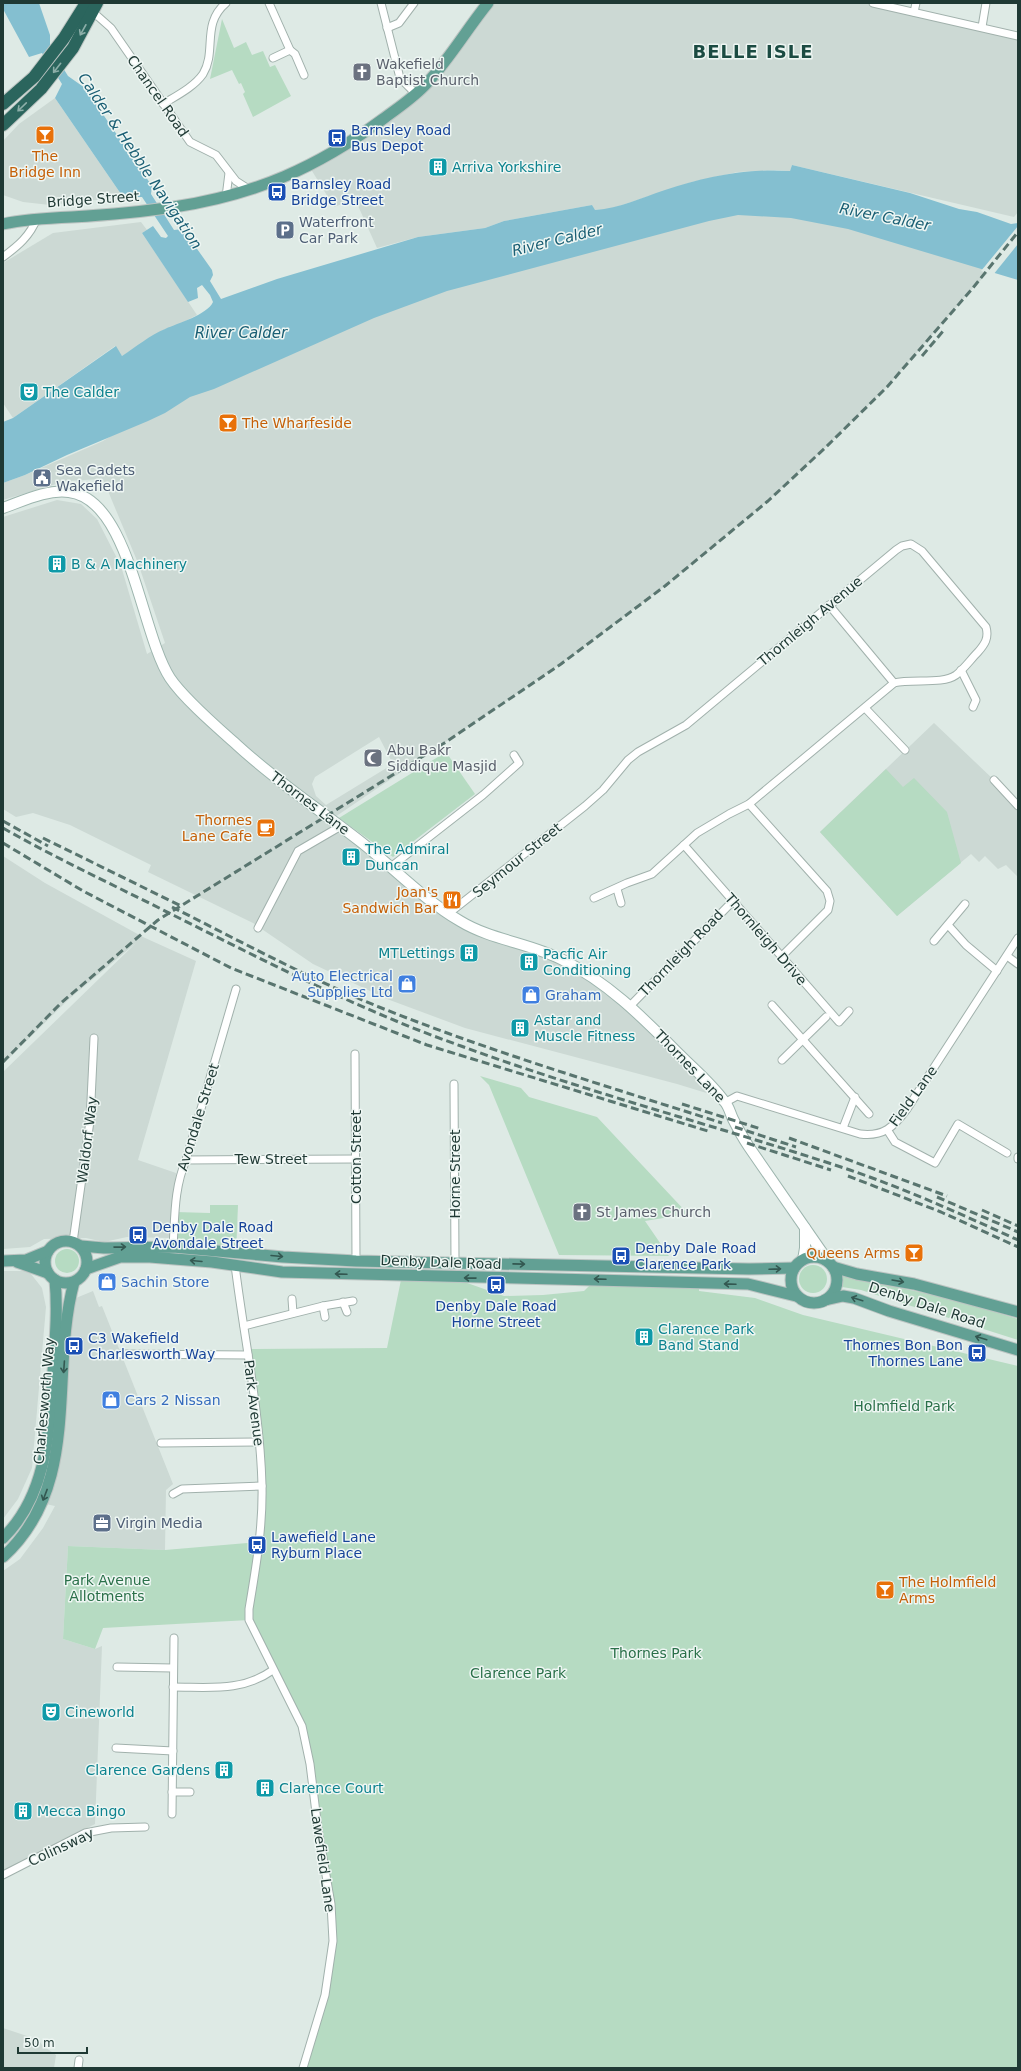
<svg xmlns="http://www.w3.org/2000/svg" width="1021" height="2071" font-family="'DejaVu Sans',sans-serif">
	<rect width="100%" height="100%" fill="#deeae5"/>
	<g fill="#ccd9d4" fill-rule="evenodd">
		<path d="M488 3H873L1018 36V212L1014 217 792 165 790 171 777 170 738 172 692 182 610 209 594 210 592 205 504 221 485 228 418 237 377 248 355 199 334 207 309 166 416 94Z"/>
		<path d="M55 98 123 197 50 205 23 202 3 195V141L19 124Z"/>
		<path d="M753 192 1010 251 972 289 887 387 826 447 768 501 665 586 561 664 332 819 448 914 578 968 646 1026 713 1095 677 1084 465 1028 387 999 313 964 253 923 148 872 151 865 70 825 33 813 16 817 3 809V517L57 500 81 504 97 519 121 566 147 654 165 643 138 563 103 479 66 481 3 500V483L25 475 103 441 327 300ZM379 737 393 764 326 805 316 796 312 784 315 777Z"/>
		<path d="M141 222 147 230 142 233 197 315 174 327 165 329 122 356 115 346 13 418 3 403V263L53 233Z"/>
		<path d="M934 723 994 780 1018 806V877L1006 865 998 869 985 856 979 862 971 854 897 916 820 832Z"/>
		<path d="M3 856 45 883 143 937 196 961 138 1160 176 1173 172 1236 168 1238 127 1237 104 1242 86 1238 44 1239 30 1247 3 1249V1072L136 943 69 999 3 1064Z"/>
		<path d="M3 1271H25L31 1274 42 1288 46 1307 32 1468 18 1499 3 1519Z"/>
		<path d="M93 1291 99 1307 102 1306 173 1484 166 1490 165 1550 68 1546 63 1639 95 1649 102 1646 95 1824 3 1871V1571L20 1559 43 1528 55 1506 41 1503 64 1362 76 1298Z"/>
		<path d="M3 2028 39 2040 42 2045 56 2055 54 2068H3Z"/>
	</g>
	<g fill="#b6dbc2">
		<path d="M222 19 234 48 246 42 252 55 263 51 270 67 275 65 291 96 253 117 243 94 245 92 241 83 239 84 232 70 210 79Z"/>
		<path d="M446 752 475 794 393 857 339 818Z"/>
		<path d="M886 769 903 787 914 778 947 812 961 863 897 916 820 832Z"/>
		<path d="M480 1076 521 1088 529 1097 597 1117 688 1214 645 1221 669 1256 559 1255 489 1085Z"/>
		<path d="M210 1205H238L236 1253 173 1247 175 1212 210 1213Z"/>
		<circle cx="67" cy="1261" r="12"/>
		<circle cx="813" cy="1279" r="14"/>
		<path d="M402 1275 453 1278 504 1296 543 1295 584 1291 596 1279 699 1283V1291L755 1298 803 1315 1018 1366V2068H303L331 1959V1904L302 1726 249 1620 103 1628 95 1649 63 1639 68 1546 165 1550 260 1542 262 1486 247 1349 387 1348Z"/>
		<path d="M843 1276 953 1299 1018 1319V1340L861 1290 842 1287Z"/>
	</g>
	<path fill="#84bfd0" d="M3 3H39L50 35V47L68 76 85 88 152 186 151 194 174 230 183 229 212 270 213 275 210 281 221 299 277 279 418 237 485 228 504 221 592 205 595 210C620 208 641 198 665 190 704 177 748 168 790 171L792 165 910 193 959 209 977 212 1011 224 1018 223V280L848 229 791 218 738 215 709 221 447 291 374 318 214 389 190 397 165 413 148 421 67 455 25 475 3 483V422L13 418 116 346 122 356C136 347 150 335 165 329 178 323 207 315 213 302L210 295 202 285 197 288 198 298 188 302 142 233 153 226 161 237 166 238 168 236 142 197H123L55 98 62 84 42 53 29 57 3 9Z"/>
	<path fill="#deeae5" d="M1018 226V244L993 275 981 271Z"/>
	<g fill="none" stroke-linecap="round" stroke-linejoin="round">
		<g stroke="#a1b1ac" stroke-width="9">
			<g id="street">
				<path d="M269 3 290 50 295 54 304 75"/>
				<path d="M381 3 400 78 416 94"/>
				<path d="M873 3 1018 36"/>
				<path d="M93 12 111 28 190 142 216 155 236 181 250 190"/>
				<path d="M914 12 916 3"/>
				<path d="M982 27 986 3"/>
				<path d="M387 28 399 23 414 3"/>
				<path d="M273 58 290 50"/>
				<path d="M163 104C176 96 194 87 203 74 217 51 201 24 226 3"/>
				<path d="M226 197 229 173"/>
				<path d="M3 257C18 246 30 236 37 218"/>
				<path d="M829 605 894 683"/>
				<path d="M961 670 976 700 973 707"/>
				<path d="M865 708 905 750"/>
				<path d="M994 780 1018 806"/>
				<path d="M749 804 827 891 830 901 828 910 781 957"/>
				<path d="M684 845 839 1022 849 1011"/>
				<path d="M392 866 483 795 519 763 514 755"/>
				<path d="M617 889 621 903"/>
				<path d="M448 914 585 806 603 790 628 760 638 752 686 725 896 550 902 546 911 544 922 551 986 627C989 638 985 644 978 652 971 659 964 669 956 675 942 685 912 678 894 683L749 804 729 814 697 833 652 874 627 883 594 898"/>
				<path d="M948 925 966 945 997 971"/>
				<path d="M258 928 298 851 341 826"/>
				<path d="M934 941 965 904"/>
				<path d="M1007 956 1018 964"/>
				<path d="M772 1005 869 1114"/>
				<path d="M630 1006 733 901"/>
				<path d="M355 1054 356 1261"/>
				<path d="M782 1060 826 1017"/>
				<path d="M454 1084 455 1263"/>
				<path d="M726 1102 737 1096 860 1134C883 1137 894 1127 907 1109L1018 938"/>
				<path d="M843 1128 855 1097"/>
				<path d="M888 1131 895 1142 935 1163 958 1124 1007 1153"/>
				<path d="M1018 1157V1159"/>
				<path d="M186 1160 356 1159"/>
				<path d="M73 1242 90 1121 94 1038"/>
				<path d="M173 1247C175 1216 174 1188 186 1160L236 989"/>
				<path d="M235 1265C244 1338 260 1411 262 1485 263 1527 256 1567 249 1609V1620L302 1726 310 1764 318 1829 331 1904 333 1941 325 1995 303 2068"/>
				<path d="M292 1299 293 1313"/>
				<path d="M343 1302 347 1312"/>
				<path d="M323 1306 325 1317"/>
				<path d="M244 1326 323 1306 353 1301"/>
				<path d="M121 1354 248 1355"/>
				<path d="M161 1443 259 1442"/>
				<path d="M173 1494 182 1489 262 1486"/>
				<path d="M117 1667 173 1668"/>
				<path d="M173 1687C210 1687 242 1692 273 1670"/>
				<path d="M116 1748 173 1751"/>
				<path d="M172 1792H190"/>
				<path d="M172 1814 174 1638"/>
				<path d="M3 1875 85 1833 111 1828 145 1827"/>
				<path d="M78 2068 79 2060"/>
			</g>
		</g>
		<g stroke="#9db5ae" stroke-width="12">
			<g id="secondary">
				<path d="M3 508C23 501 47 489 69 492 130 499 141 634 170 678 184 699 218 728 237 745 276 781 320 810 361 842 394 868 424 900 460 921 491 940 530 943 563 960 609 983 644 1019 680 1055 695 1070 712 1084 724 1101 729 1106 730 1113 733 1119 738 1129 743 1138 749 1147L828 1261"/>
				<path d="M803 1260 805 1248V1228"/>
			</g>
		</g>
		<g stroke="#bcc4c2" stroke-width="13">
			<g id="primary">
				<path d="M3 224C26 219 48 218 72 217 106 215 141 212 174 207 255 195 318 167 383 119 399 107 415 97 428 82 450 58 467 29 488 3"/>
				<circle cx="66" cy="1262" r="21"/>
				<path d="M81 1246 104 1248 173 1247 283 1257 356 1261 749 1269 794 1268"/>
				<circle cx="814" cy="1280" r="23"/>
				<path d="M3 1261 26 1260 48 1251"/>
				<path d="M17 1262 48 1273"/>
				<path d="M833 1267 857 1274 914 1284 1018 1312"/>
				<path d="M86 1269 120 1257H150L212 1262 282 1272 748 1284 796 1296"/>
				<path d="M825 1300 843 1296 854 1298 889 1311 1018 1350"/>
				<path d="M3 1538C48 1494 49 1430 53 1372 55 1342 58 1311 55 1280"/>
				<path d="M3 1557C83 1484 49 1375 74 1282"/>
			</g>
		</g>
		<g stroke="#bcc4c2" stroke-width="14">
			<g id="highway">
				<path d="M3 104 34 77 64 38 86 3"/>
				<path d="M3 125 41 89 73 48 97 3"/>
			</g>
		</g>
		<use href="#street" stroke="#fff" stroke-width="7"/>
		<use href="#secondary" stroke="#fff" stroke-width="10"/>
		<use href="#primary" stroke="#62a094" stroke-width="11"/>
		<use href="#highway" stroke="#2b655d" stroke-width="12"/>
		<g stroke="#59756f" stroke-width="3" stroke-dasharray="8 4" stroke-linecap="butt">
			<path d="M922 356 944 330"/>
			<path d="M3 821 48 846"/>
			<path d="M3 828C59 860 118 887 175 916 269 963 362 1011 461 1046 589 1093 721 1127 850 1170 908 1190 963 1215 1018 1240"/>
			<path d="M43 838 181 906"/>
			<path d="M3 843 83 891 231 968 427 1045 711 1132"/>
			<path d="M172 907C240 941 308 978 379 1007 491 1052 607 1086 722 1123"/>
			<path d="M3 1062 61 1003 158 920 446 742 561 664 665 586 768 501 826 447 887 387 972 289 1018 232"/>
			<path d="M682 1104 761 1129"/>
			<path d="M735 1127 796 1147"/>
			<path d="M789 1138 947 1196"/>
			<path d="M747 1143 831 1170"/>
			<path d="M848 1176 941 1212 1018 1247"/>
			<path d="M937 1197 1018 1232"/>
			<path d="M982 1210 1018 1226"/>
		</g>
	</g>
	<defs><path id="oneway-shaft" d="M-6 0H5M1.5-3L5.5 0L1.5 3" fill="none" stroke-width="1.6" stroke-linecap="round" stroke-linejoin="round"/></defs>
	<g stroke="#8caea8">
		<use href="#oneway-shaft" transform="translate(83 30) rotate(119)"/>
		<use href="#oneway-shaft" transform="translate(57 68) rotate(128)"/>
		<use href="#oneway-shaft" transform="translate(22 107) rotate(136)"/>
	</g>
	<g stroke="#335851">
		<use href="#oneway-shaft" transform="translate(120 1247) rotate(-1)"/>
		<use href="#oneway-shaft" transform="translate(277 1256) rotate(5)"/>
		<use href="#oneway-shaft" transform="translate(196 1261) rotate(-175)"/>
		<use href="#oneway-shaft" transform="translate(519 1264) rotate(1)"/>
		<use href="#oneway-shaft" transform="translate(775 1269) rotate(-2)"/>
		<use href="#oneway-shaft" transform="translate(341 1274) rotate(-178)"/>
		<use href="#oneway-shaft" transform="translate(470 1278) rotate(-179)"/>
		<use href="#oneway-shaft" transform="translate(600 1279) rotate(-178)"/>
		<use href="#oneway-shaft" transform="translate(898 1281) rotate(10)"/>
		<use href="#oneway-shaft" transform="translate(730 1284) rotate(-178)"/>
		<use href="#oneway-shaft" transform="translate(857 1299) rotate(-163)"/>
		<use href="#oneway-shaft" transform="translate(981 1338) rotate(-163)"/>
		<use href="#oneway-shaft" transform="translate(64 1367) rotate(94)"/>
		<use href="#oneway-shaft" transform="translate(45 1495) rotate(111)"/>
	</g>
	<defs>
		<g id="church-square" transform="scale(1)"><rect x="-9" y="-9" width="18" height="18" rx="4" fill="#6b7280" stroke="#eef6f3"/><path d="M-1.2-6h2.4v3.5h3.3v2.4h-3.3V6h-2.4V-.1h-3.3v-2.4h3.3Z" fill="#fff"/></g>
		<g id="bar-square" transform="scale(1)"><rect x="-9" y="-9" width="18" height="18" rx="4" fill="#e8710a" stroke="#eef6f3"/><path d="M-6-5H6L.8 .8V4.5H3.5V6h-7V4.5H-.8V.8Z" fill="#fff"/></g>
		<g id="bus-square" transform="scale(1)"><rect x="-9" y="-9" width="18" height="18" rx="4" fill="#1a4fb4" stroke="#eef6f3"/><path d="M-5-6H5V4H4V6H2V4H-2V6H-4V4H-5ZM-3.5-4V0h7V-4ZM-3.5 1.2v1.5H-2V1.2ZM2 1.2v1.5H3.5V1.2Z" fill="#fff"/></g>
		<g id="building-square" transform="scale(1)"><rect x="-9" y="-9" width="18" height="18" rx="4" fill="#0f9aa8" stroke="#eef6f3"/><path d="M-4-6H4V6H1V3H-1V6H-4ZM-2.5-4.3h1.7v1.8h-1.7ZM.8-4.3h1.7v1.8H.8ZM-2.5-1h1.7V.8h-1.7ZM.8-1h1.7V.8H.8Z" fill="#fff"/></g>
		<g id="parking-square" transform="scale(1)"><rect x="-9" y="-9" width="18" height="18" rx="4" fill="#5c6f8a" stroke="#eef6f3"/><path d="M-3.5-5.5H1a3.5 3.5 0 0 1 0 7H-1V5.5H-3.5ZM-1-3.4V-.6H.8a1.4 1.4 0 0 0 0-2.8Z" fill="#fff"/></g>
		<g id="theatre-square" transform="scale(1)"><rect x="-9" y="-9" width="18" height="18" rx="4" fill="#0f9aa8" stroke="#eef6f3"/><path d="M-5-5.5Q0-4 5-5.5V0Q5 5 0 6Q-5 5-5 0ZM-3.3-2.5H-1v1.5H-3.3ZM1-2.5H3.3v1.5H1ZM-2.8 1Q0 5.5 2.8 1Z" fill="#fff"/></g>
		<g id="civic-square" transform="scale(1)"><rect x="-9" y="-9" width="18" height="18" rx="4" fill="#5c6f8a" stroke="#eef6f3"/><path d="M-.6-6.5H3V-4.5H.6V-3L4-1V1h2V6H-6V1h2V-1L-.6-3ZM-1.2 2.5V6h2.4V2.5Z" fill="#fff"/></g>
		<g id="mosque-square" transform="scale(1)"><rect x="-9" y="-9" width="18" height="18" rx="4" fill="#6b7280" stroke="#eef6f3"/><path d="M3.5-4.9A6 6 0 1 0 3.5 4.9A5 5 0 1 1 3.5-4.9Z" fill="#fff"/></g>
		<g id="cafe-square" transform="scale(1)"><rect x="-9" y="-9" width="18" height="18" rx="4" fill="#e8710a" stroke="#eef6f3"/><path d="M-5.5-4.5H6V0H3Q3 3.5 0 3.5H-2.5Q-5.5 3.5-5.5 0ZM3-3.2v2h1.7v-2ZM-6 4.5H4V6H-6Z" fill="#fff"/></g>
		<g id="restaurant-square" transform="scale(1)"><rect x="-9" y="-9" width="18" height="18" rx="4" fill="#e8710a" stroke="#eef6f3"/><path d="M-5-6h1v4h1v-4h1v4h1v-4h1v5L-1.5 .5V6h-2V.5L-5-1ZM5-6V6H3V1.5H1.5Q1.5-4 5-6Z" fill="#fff"/></g>
		<g id="shop-square" transform="scale(1)"><rect x="-9" y="-9" width="18" height="18" rx="4" fill="#3f7fe0" stroke="#eef6f3"/><path d="M-5-2.5h2.3a2.7 3.5 0 0 1 5.4 0H5L5.5 6h-11ZM-1.5-2.5h3a1.5 2.3 0 0 0-3 0Z" fill="#fff"/></g>
		<g id="office-square" transform="scale(1)"><rect x="-9" y="-9" width="18" height="18" rx="4" fill="#5c6f8a" stroke="#eef6f3"/><path d="M-6-3h4V-5.5h4V-3h4V5H-6ZM-1-4.5V-3h2v-1.5ZM-6 0V1H6V0Z" fill="#fff"/></g>
	</defs>
	<g fill-rule="evenodd">
		<use href="#church-square" x="362" y="72"/>
		<use href="#bar-square" x="45" y="135"/>
		<use href="#bus-square" x="337" y="138"/>
		<use href="#building-square" x="438" y="167"/>
		<use href="#bus-square" x="277" y="192"/>
		<use href="#parking-square" x="285" y="230"/>
		<use href="#theatre-square" x="29" y="392"/>
		<use href="#bar-square" x="228" y="423"/>
		<use href="#civic-square" x="42" y="478"/>
		<use href="#building-square" x="57" y="564"/>
		<use href="#mosque-square" x="373" y="758"/>
		<use href="#cafe-square" x="266" y="828"/>
		<use href="#building-square" x="351" y="857"/>
		<use href="#restaurant-square" x="452" y="900"/>
		<use href="#building-square" x="469" y="953"/>
		<use href="#building-square" x="529" y="962"/>
		<use href="#shop-square" x="407" y="984"/>
		<use href="#shop-square" x="531" y="995"/>
		<use href="#building-square" x="520" y="1028"/>
		<use href="#church-square" x="582" y="1212"/>
		<use href="#bus-square" x="138" y="1235"/>
		<use href="#bar-square" x="914" y="1253"/>
		<use href="#bus-square" x="621" y="1256"/>
		<use href="#shop-square" x="107" y="1282"/>
		<use href="#bus-square" x="496" y="1285"/>
		<use href="#building-square" x="644" y="1337"/>
		<use href="#bus-square" x="74" y="1346"/>
		<use href="#bus-square" x="977" y="1353"/>
		<use href="#shop-square" x="111" y="1400"/>
		<use href="#office-square" x="102" y="1523"/>
		<use href="#bus-square" x="257" y="1545"/>
		<use href="#bar-square" x="885" y="1590"/>
		<use href="#theatre-square" x="51" y="1712"/>
		<use href="#building-square" x="224" y="1770"/>
		<use href="#building-square" x="265" y="1788"/>
		<use href="#building-square" x="23" y="1811"/>
	</g>
	<g text-anchor="middle" stroke-width="3" stroke-linejoin="round" paint-order="stroke">
		<g font-size="14" fill="#5b616d" stroke="#eef6f3" text-anchor="start">
			<text x="376" y="69">Wakefield<tspan x="376" dy="16">Baptist Church</tspan></text>
			<text x="387" y="755">Abu Bakr<tspan x="387" dy="16">Siddique Masjid</tspan></text>
			<text x="596" y="1217">St James Church</text>
		</g>
		<g font-size="14" fill="#1f3934" stroke="#eef6f3">
			<text transform="translate(158 96) rotate(55)" y="5">Chancel Road</text>
			<text transform="translate(93 199) rotate(-4)" y="5">Bridge Street</text>
			<text transform="translate(810 621) rotate(-40)" y="5">Thornleigh Avenue</text>
			<text transform="translate(310 803) rotate(37)" y="5">Thornes Lane</text>
			<text transform="translate(517 860) rotate(-39)" y="5">Seymour Street</text>
			<text transform="translate(766 939) rotate(49)" y="5">Thornleigh Drive</text>
			<text transform="translate(681 953) rotate(-46)" y="5">Thornleigh Road</text>
			<text transform="translate(690 1066) rotate(46)" y="5">Thornes Lane</text>
			<text transform="translate(913 1096) rotate(-54)" y="5">Field Lane</text>
			<text transform="translate(198 1117) rotate(-73)" y="5">Avondale Street</text>
			<text transform="translate(87 1140) rotate(-83)" y="5">Waldorf Way</text>
			<text transform="translate(356 1157) rotate(-90)" y="5">Cotton Street</text>
			<text x="271" y="1164">Tew Street</text>
			<text transform="translate(455 1174) rotate(-90)" y="5">Horne Street</text>
			<text transform="translate(441 1262) rotate(2)" y="5">Denby Dale Road</text>
			<text transform="translate(927 1305) rotate(18)" y="5">Denby Dale Road</text>
			<text transform="translate(44 1401) rotate(-85)" y="5">Charlesworth Way</text>
			<text transform="translate(254 1403) rotate(83)" y="5">Park Avenue</text>
			<text transform="translate(61 1847) rotate(-25)" y="5">Colinsway</text>
			<text transform="translate(323 1860) rotate(82)" y="5">Lawefield Lane</text>
		</g>
		<g font-size="14" fill="#164399" stroke="#eef6f3" text-anchor="start">
			<text x="351" y="135">Barnsley Road<tspan x="351" dy="16">Bus Depot</tspan></text>
			<text x="291" y="189">Barnsley Road<tspan x="291" dy="16">Bridge Street</tspan></text>
			<text x="152" y="1232">Denby Dale Road<tspan x="152" dy="16">Avondale Street</tspan></text>
			<text x="635" y="1253">Denby Dale Road<tspan x="635" dy="16">Clarence Park</tspan></text>
			<text x="496" y="1311" text-anchor="middle">Denby Dale Road<tspan x="496" dy="16">Horne Street</tspan></text>
			<text x="88" y="1343">C3 Wakefield<tspan x="88" dy="16">Charlesworth Way</tspan></text>
			<text x="963" y="1350" text-anchor="end">Thornes Bon Bon<tspan x="963" dy="16">Thornes Lane</tspan></text>
			<text x="271" y="1542">Lawefield Lane<tspan x="271" dy="16">Ryburn Place</tspan></text>
		</g>
		<g font-size="14" fill="#c56008" stroke="#eef6f3" text-anchor="end">
			<text x="45" y="161" text-anchor="middle">The<tspan x="45" dy="16">Bridge Inn</tspan></text>
			<text x="242" y="428" text-anchor="start">The Wharfeside</text>
			<text x="252" y="825">Thornes<tspan x="252" dy="16">Lane Cafe</tspan></text>
			<text x="438" y="897">Joan's<tspan x="438" dy="16">Sandwich Bar</tspan></text>
			<text x="900" y="1258">Queens Arms</text>
			<text x="899" y="1587" text-anchor="start">The Holmfield<tspan x="899" dy="16">Arms</tspan></text>
		</g>
		<g font-size="14" fill="#0d838f" stroke="#eef6f3" text-anchor="start">
			<text x="452" y="172">Arriva Yorkshire</text>
			<text x="43" y="397">The Calder</text>
			<text x="71" y="569">B &amp; A Machinery</text>
			<text x="365" y="854">The Admiral<tspan x="365" dy="16">Duncan</tspan></text>
			<text x="455" y="958" text-anchor="end">MTLettings</text>
			<text x="543" y="959">Pacfic Air<tspan x="543" dy="16">Conditioning</tspan></text>
			<text x="534" y="1025">Astar and<tspan x="534" dy="16">Muscle Fitness</tspan></text>
			<text x="658" y="1334">Clarence Park<tspan x="658" dy="16">Band Stand</tspan></text>
			<text x="65" y="1717">Cineworld</text>
			<text x="210" y="1775" text-anchor="end">Clarence Gardens</text>
			<text x="279" y="1793">Clarence Court</text>
			<text x="37" y="1816">Mecca Bingo</text>
		</g>
		<g font-size="14" fill="#4e5e75" stroke="#eef6f3" text-anchor="start">
			<text x="299" y="227">Waterfront<tspan x="299" dy="16">Car Park</tspan></text>
			<text x="56" y="475">Sea Cadets<tspan x="56" dy="16">Wakefield</tspan></text>
			<text x="116" y="1528">Virgin Media</text>
		</g>
		<g font-size="14" fill="#366cbe" stroke="#eef6f3" text-anchor="start">
			<text x="393" y="981" text-anchor="end">Auto Electrical<tspan x="393" dy="16">Supplies Ltd</tspan></text>
			<text x="545" y="1000">Graham</text>
			<text x="121" y="1287">Sachin Store</text>
			<text x="125" y="1405">Cars 2 Nissan</text>
		</g>
		<g font-size="14" fill="#2a7049" stroke="#eef6f3">
			<text x="904" y="1411">Holmfield Park</text>
			<text x="107" y="1585">Park Avenue<tspan x="107" dy="16">Allotments</tspan></text>
			<text x="656" y="1658">Thornes Park</text>
			<text x="518" y="1678">Clarence Park</text>
		</g>
		<g font-size="15" font-style="italic" fill="#1a5f74" stroke="#eef6f3">
			<text transform="translate(140 161) rotate(56)" y="5">Calder &amp; Hebble Navigation</text>
			<text transform="translate(885 217) rotate(11)" y="5">River Calder</text>
			<text transform="translate(557 240) rotate(-14)" y="5">River Calder</text>
			<text x="241" y="338">River Calder</text>
		</g>
		<g font-size="18" font-weight="bold" letter-spacing="1" fill="#1b4b42" stroke="#eef6f3">
			<text x="753" y="58">BELLE ISLE</text>
		</g>
	</g>
	<rect width="1021" height="2071" fill="none" stroke="#1f3934" stroke-width="8"/>
	<path d="M18 2047v6h69v-6" fill="none" stroke="#1f3934" stroke-width="2"/>
	<text x="24" y="2047" font-size="12" fill="#1f3934" stroke="#eef6f3" stroke-width="3" paint-order="stroke">50 m</text>
</svg>
